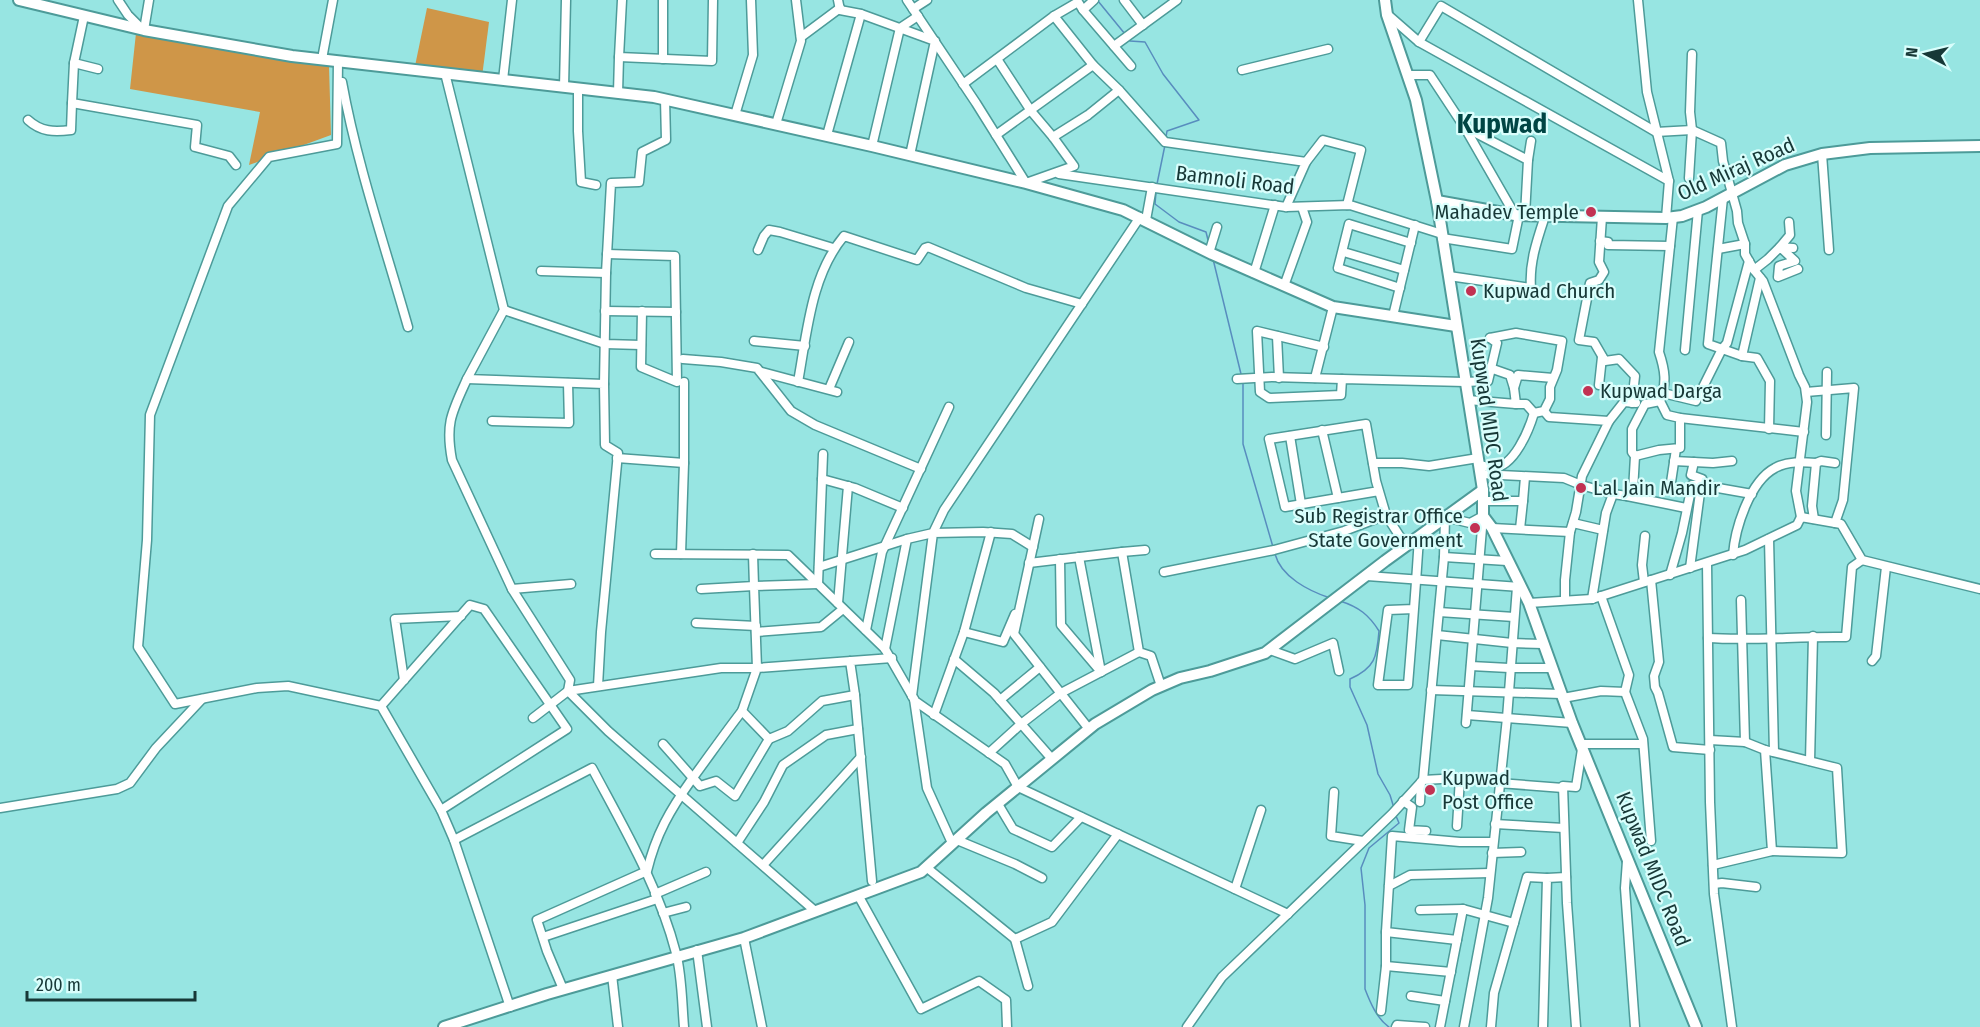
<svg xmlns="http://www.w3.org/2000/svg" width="1980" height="1027" font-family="'Fira Sans Condensed',sans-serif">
	<rect width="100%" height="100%" fill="#97e5e2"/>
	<g fill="#cf9648">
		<path d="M427 8 489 22 482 77 415 66Z"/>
		<path d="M136 33 329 65 331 135 249 165 260 112 130 89Z"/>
	</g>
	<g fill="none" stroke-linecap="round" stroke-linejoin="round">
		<g stroke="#588dbe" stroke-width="1.5">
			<path d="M1098 1 1125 34"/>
			<path d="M1130 41 1145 42 1163 74 1199 120 1167 131 1166 137"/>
			<path d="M1157 184 1165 145"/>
			<path d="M1156 192 1155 204 1179 222 1206 232 1208 240"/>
			<path d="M1213 259 1241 374"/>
			<path d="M1243 382V444L1273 547"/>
			<path d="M1275 554C1281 577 1309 591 1330 598"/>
			<path d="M1340 601C1359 607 1369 615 1379 631 1377 657 1375 668 1350 679V687L1367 725 1378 774 1390 795 1394 808"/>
			<path d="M1389 1027C1377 1019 1370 1002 1365 989V905L1361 868 1369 848 1399 823 1396 816"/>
		</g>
		<g stroke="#4d9b99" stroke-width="11">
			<g id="minor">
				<path d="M118 0 128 15 143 30"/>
				<path d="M622 0 619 57 712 61 713 0"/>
				<path d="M663 0V59"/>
				<path d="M838 0 840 10 861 14 935 41 910 155"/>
				<path d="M907 0 976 103 1026 183 1074 166 1053 137 1031 111 997 59"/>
				<path d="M1094 0 1083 10 1131 66"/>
				<path d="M1124 0 1143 25"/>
				<path d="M1638 0 1647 92 1669 181 1666 218"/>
				<path d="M913 9 927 0"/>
				<path d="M1387 14 1419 42 1669 181"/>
				<path d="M84 16 74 63 98 69"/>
				<path d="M1054 16 1093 65"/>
				<path d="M144 30 149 0"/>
				<path d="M801 37 840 8"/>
				<path d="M1419 42 1441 6 1656 132 1692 130 1690 112 1692 54"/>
				<path d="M1114 46 1177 0"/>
				<path d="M322 59 333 0"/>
				<path d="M338 61 337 144 269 157 228 206 150 415 147 540 138 647 175 704 257 688 288 686 381 706 441 810 454 840 510 1007"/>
				<path d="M74 63 72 103 197 125 195 147 229 156 236 165"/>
				<path d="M1242 70 1328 49"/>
				<path d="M445 73 504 310 467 379 604 384 605 445 618 453 601 632 598 686"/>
				<path d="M1408 75H1430L1465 128 1515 215"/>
				<path d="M503 80 512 0"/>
				<path d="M342 82C357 165 385 246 408 327"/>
				<path d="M963 84 1054 16 1078 2 1083 10"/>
				<path d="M564 87 566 0"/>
				<path d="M578 88V131L581 182 596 185"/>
				<path d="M618 93 619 57"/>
				<path d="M735 115 753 55 751 0"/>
				<path d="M28 120C41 132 54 132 71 130L72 103"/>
				<path d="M776 124 801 41 796 0"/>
				<path d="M1466 128 1528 160 1525 215"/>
				<path d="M827 135 861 14"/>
				<path d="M996 135 1093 65 1119 90 1165 142 1306 162 1286 207"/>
				<path d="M1053 137 1088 115 1119 90"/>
				<path d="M872 146 900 28 918 16"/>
				<path d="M1822 154 1829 250"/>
				<path d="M1528 160 1531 141"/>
				<path d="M1306 162 1323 140 1361 150 1347 205"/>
				<path d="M1059 174 1286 207 1350 205 1442 234"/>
				<path d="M1689 178 1692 130 1721 143 1723 161 1737 211 1738 223 1745 244V254L1754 270 1763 281 1799 375 1805 387 1807 402 1796 491 1801 517"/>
				<path d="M1723 198 1708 344 1742 356"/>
				<path d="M1602 217 1599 262 1604 272 1599 280 1590 283 1579 340 1594 342 1605 361 1619 359 1635 376 1632 403"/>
				<path d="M1146 220 1152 187"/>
				<path d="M1789 222 1790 235 1780 247 1793 248"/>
				<path d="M1442 238 1512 249 1519 215"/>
				<path d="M1600 241 1608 242V245L1670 246"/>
				<path d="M1718 249 1745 244"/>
				<path d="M758 250 764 236 769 230 780 232 833 248"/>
				<path d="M1209 253 1217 227"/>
				<path d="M1347 253 1404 270"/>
				<path d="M607 254 675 256 677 382 641 367 642 311"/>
				<path d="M1754 270 1768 259 1780 247 1795 261 1779 266 1778 277 1798 269"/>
				<path d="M541 271 606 273"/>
				<path d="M1254 273 1275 205"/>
				<path d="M1449 276 1531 288C1529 263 1537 240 1545 216"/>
				<path d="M1760 278 1742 356 1757 358 1770 381 1769 429"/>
				<path d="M1284 286 1307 222 1302 207"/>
				<path d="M1400 288 1338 268 1349 224 1411 243"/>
				<path d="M504 310 605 344 641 345"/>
				<path d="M605 311 676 312"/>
				<path d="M1393 316 1415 225"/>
				<path d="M1277 336 1279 378"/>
				<path d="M1490 338 1516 333 1562 341 1557 370 1550 387V399L1544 411 1534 413"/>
				<path d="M754 341 805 346"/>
				<path d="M1324 347 1257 331 1260 392 1269 398 1341 395 1342 379 1465 382 1488 381 1497 343 1490 338"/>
				<path d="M1685 350 1698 210"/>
				<path d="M683 359 721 362 757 368 791 411 815 425 921 469"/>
				<path d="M1490 368 1510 375 1514 388 1518 375 1553 378"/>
				<path d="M762 372 837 392"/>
				<path d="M1315 378 1333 307"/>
				<path d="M467 379C452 412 445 423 452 460L512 589 570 680 568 691 721 668H757L754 586 818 584"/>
				<path d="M1237 379 1272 377 1342 379"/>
				<path d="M798 382C807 333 811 275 844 236L917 260 925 248 928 247 1026 288 1082 304"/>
				<path d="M604 384 606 273 611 183 639 182 642 152 666 140 665 99"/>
				<path d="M1599 385 1602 357"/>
				<path d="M829 389 849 342"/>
				<path d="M1806 392 1854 388 1843 500 1835 523"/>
				<path d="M1663 393 1696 401 1722 349 1727 343 1749 261"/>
				<path d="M1468 400 1516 404 1514 388"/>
				<path d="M1516 404H1526L1534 413"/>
				<path d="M1544 411 1549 417 1609 421 1582 476 1576 512 1570 532 1565 580V599"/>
				<path d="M1680 418 1804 432"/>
				<path d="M492 421 569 423 568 383"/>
				<path d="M1609 421 1624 402 1636 403"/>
				<path d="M1322 430 1338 498"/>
				<path d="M1826 435 1827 372"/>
				<path d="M1290 436 1301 504"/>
				<path d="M1635 456 1659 450 1680 448V418L1667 415 1660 401"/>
				<path d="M617 458 684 463"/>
				<path d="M1674 461 1713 463 1732 461"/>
				<path d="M1373 463H1402L1429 466 1478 458"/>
				<path d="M1816 463 1821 461 1835 463"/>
				<path d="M1479 465C1483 465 1489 468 1493 468 1514 467 1529 430 1534 413"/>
				<path d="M1480 474 1564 478 1581 485 1613 494"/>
				<path d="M822 479 855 488 903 508"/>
				<path d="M1670 489 1676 449"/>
				<path d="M1379 491 1285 507 1269 439 1366 424 1376 481 1386 515 1406 546"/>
				<path d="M1627 496 1686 508"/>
				<path d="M1483 501H1523L1520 529"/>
				<path d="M1523 501 1525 477"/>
				<path d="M1039 519 1014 634 1089 729"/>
				<path d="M1573 523 1603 530"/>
				<path d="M1492 528 1570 532"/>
				<path d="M1769 539 1774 752"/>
				<path d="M1122 552 1145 550"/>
				<path d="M655 554 788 555 885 649 915 701 1005 764 1018 787 1288 914"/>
				<path d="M681 554 684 463V382"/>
				<path d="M1733 555C1735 528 1750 481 1775 468 1787 461 1803 462 1816 463L1812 506 1814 519"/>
				<path d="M1079 557 1101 672"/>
				<path d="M1444 557 1507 561"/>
				<path d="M1060 559 1061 625 1101 672"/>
				<path d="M1029 563 1122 552 1139 652 1151 656 1161 686"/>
				<path d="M1707 563 1710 802 1714 894 1732 1027"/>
				<path d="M819 567 907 539"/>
				<path d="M1690 568 1701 485 1752 494"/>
				<path d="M1164 572 1274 550 1344 531 1386 515"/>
				<path d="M1670 575 1682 533 1692 485H1701L1702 479 1691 475 1694 462"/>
				<path d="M1367 576 1520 587"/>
				<path d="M1651 580 1659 662 1654 676 1655 687 1658 693 1673 747 1710 750"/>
				<path d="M1644 582 1642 565 1645 536"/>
				<path d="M818 584 823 454"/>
				<path d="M512 589 571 584"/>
				<path d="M701 589 754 586 753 554"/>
				<path d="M1592 599 1606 513 1613 494 1627 496 1633 491 1635 456 1632 452V429L1645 404 1660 401C1667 383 1665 370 1659 352L1673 217"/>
				<path d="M838 603 848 486"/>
				<path d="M1529 603 1592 599 1745 550 1797 525 1801 517 1841 524 1862 560 1980 589"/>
				<path d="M1414 609 1388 610 1378 685H1408C1412 636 1416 586 1419 537"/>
				<path d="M1439 612 1514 617"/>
				<path d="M696 623 756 626"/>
				<path d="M866 630 882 552 949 407"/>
				<path d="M756 632 821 627 843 609"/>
				<path d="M964 632 1003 642 1015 614"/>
				<path d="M1437 635 1512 643 1543 644"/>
				<path d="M1708 638C1754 641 1800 636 1846 637L1852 567 1862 560"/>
				<path d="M885 649 907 539 933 533 944 510 1140 217"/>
				<path d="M1270 650 1295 659 1333 643 1339 671"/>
				<path d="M954 659 994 693 1052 759"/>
				<path d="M850 661 855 695 822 701 788 731 769 739 742 711 757 668 892 658"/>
				<path d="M1872 661 1876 656 1886 567"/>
				<path d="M1471 666 1509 668H1552"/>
				<path d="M404 680 395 619 461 616"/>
				<path d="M1431 690 1561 694"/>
				<path d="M1625 692 1643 739 1651 841"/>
				<path d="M855 695 872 881"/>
				<path d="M912 696 933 533 983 532 1012 534 1033 547"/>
				<path d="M1563 698 1601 691 1625 692 1629 675 1601 596"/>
				<path d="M914 699 927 788 952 843"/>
				<path d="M1000 700 1040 667"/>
				<path d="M381 706 470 605 484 609 567 729 441 810"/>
				<path d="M934 715 964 632 991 532"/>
				<path d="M1467 715 1572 723"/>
				<path d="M533 718 568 691 608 731 815 911"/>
				<path d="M1466 723 1483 516"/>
				<path d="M1710 740 1745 742 1741 600"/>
				<path d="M663 744 700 786 716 781 735 796 769 739"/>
				<path d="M1580 744H1643"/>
				<path d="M1765 750 1837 768 1842 853 1772 851"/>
				<path d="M989 753 1021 724 1061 693 1139 652"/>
				<path d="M1810 761 1813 636"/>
				<path d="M1423 780 1460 778 1457 826"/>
				<path d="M1499 783 1563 788"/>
				<path d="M1334 792 1331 836 1363 841"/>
				<path d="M1403 801 1412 807 1409 830 1426 831"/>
				<path d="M1420 802 1421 782"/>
				<path d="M998 804 1013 829 1052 847 1081 817"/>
				<path d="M0 808 117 789 130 783 156 748 202 699"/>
				<path d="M1495 824 1564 828"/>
				<path d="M454 840 592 768C624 828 659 887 676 953 682 975 682 1004 684 1027"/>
				<path d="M957 840 1015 864 1042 878"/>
				<path d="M737 843 764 802 783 765 826 735 858 729"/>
				<path d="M1492 853 1521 852"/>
				<path d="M1627 861 1625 888 1635 1027"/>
				<path d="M763 865 861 757"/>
				<path d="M1713 865 1772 851 1765 750 1745 742"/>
				<path d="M926 867 1015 939 1052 922 1118 834"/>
				<path d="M1714 884 1722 883 1756 887"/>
				<path d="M1389 886 1410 875 1490 873"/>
				<path d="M1235 889 1261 810"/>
				<path d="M655 894 706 872"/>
				<path d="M858 895 921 1009 979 981 1006 1000 1007 1027"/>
				<path d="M1420 910 1463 909"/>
				<path d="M663 913 686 907"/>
				<path d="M543 937 657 899"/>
				<path d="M744 938 762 1027"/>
				<path d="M1015 939 1028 986"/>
				<path d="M1457 940 1386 932 1392 836 1460 842H1493"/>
				<path d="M697 950 707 1027"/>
				<path d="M1386 966 1451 972"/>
				<path d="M612 975 618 1027"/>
				<path d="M563 989 547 951 537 920 647 871C656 834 670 810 692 779 709 756 725 733 742 711"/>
				<path d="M1411 996 1445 1001"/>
				<path d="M1381 1011 1386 966V932"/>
				<path d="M1187 1027 1222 977 1392 814 1423 780 1444 557 1445 517 1470 523 1483 516"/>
				<path d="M1396 1027 1397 1025 1425 1027"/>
				<path d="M1440 1027 1463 909 1514 923"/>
				<path d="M1464 1027 1488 898 1507 718 1517 587"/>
				<path d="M1491 1027 1494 993 1527 877 1547 878"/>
				<path d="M1543 1027 1547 878 1566 877"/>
				<path d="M1576 1027 1567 903 1563 786 1576 787 1582 749"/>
			</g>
		</g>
		<g stroke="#4d9b99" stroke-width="14">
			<g id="major">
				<path d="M19 0 144 30 292 56 654 97 872 146 1026 183 1123 210 1212 254 1333 307 1456 326"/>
				<path d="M1385 0 1387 15 1416 100 1437 201 1483 490V516L1492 528 1529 603 1572 723 1696 1027"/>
				<path d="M1437 201 1515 215 1666 218 1682 216 1706 207 1785 165 1822 154 1870 148 1980 146"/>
				<path d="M444 1027 547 994 744 938 921 872 986 813 1095 724 1152 690 1180 678 1210 671 1265 653 1385 561 1483 490"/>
			</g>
		</g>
		<use href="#minor" stroke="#fff" stroke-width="8"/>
		<use href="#major" stroke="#fff" stroke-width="10"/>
	</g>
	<g fill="#c23253" stroke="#d9fefc" stroke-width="2">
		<circle cx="1591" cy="212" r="6"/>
		<circle cx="1471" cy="291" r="6"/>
		<circle cx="1588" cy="391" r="6"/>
		<circle cx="1581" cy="488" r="6"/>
		<circle cx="1475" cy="528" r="6"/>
		<circle cx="1430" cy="790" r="6"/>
	</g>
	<g text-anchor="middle" stroke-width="4.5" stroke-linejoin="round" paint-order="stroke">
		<g font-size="21" fill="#173837" stroke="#d9fefc">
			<text transform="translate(1736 169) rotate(-24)" y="7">Old Miraj Road</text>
			<text transform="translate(1235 180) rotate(7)" y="7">Bamnoli Road</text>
			<text transform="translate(1489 420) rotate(82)" y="7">Kupwad MIDC Road</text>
			<text transform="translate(1653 869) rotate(68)" y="7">Kupwad MIDC Road</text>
		</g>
		<g font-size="21" fill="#173837" stroke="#d9fefc" text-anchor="start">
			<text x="1579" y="219" text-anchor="end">Mahadev Temple</text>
			<text x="1483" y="298">Kupwad Church</text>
			<text x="1600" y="398">Kupwad Darga</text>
			<text x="1593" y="495">Lal Jain Mandir</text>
			<text x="1463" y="523" text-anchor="end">Sub Registrar Office<tspan x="1463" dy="24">State Government</tspan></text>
			<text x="1442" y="785">Kupwad<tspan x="1442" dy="24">Post Office</tspan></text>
		</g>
		<g font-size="27" font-weight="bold" fill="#004544" stroke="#d9fefc">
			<text x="1502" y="133">Kupwad</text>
		</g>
	</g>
	<g transform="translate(1926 54) rotate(277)" stroke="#d9fefc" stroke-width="4.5" paint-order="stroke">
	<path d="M0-4.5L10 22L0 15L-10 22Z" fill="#173837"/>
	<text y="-9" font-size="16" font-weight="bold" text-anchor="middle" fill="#173837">N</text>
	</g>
	<path d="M27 991v9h168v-9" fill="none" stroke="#173837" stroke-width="3"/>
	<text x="36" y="991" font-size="18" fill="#173837" stroke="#d9fefc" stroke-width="4.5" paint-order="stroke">200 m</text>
</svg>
